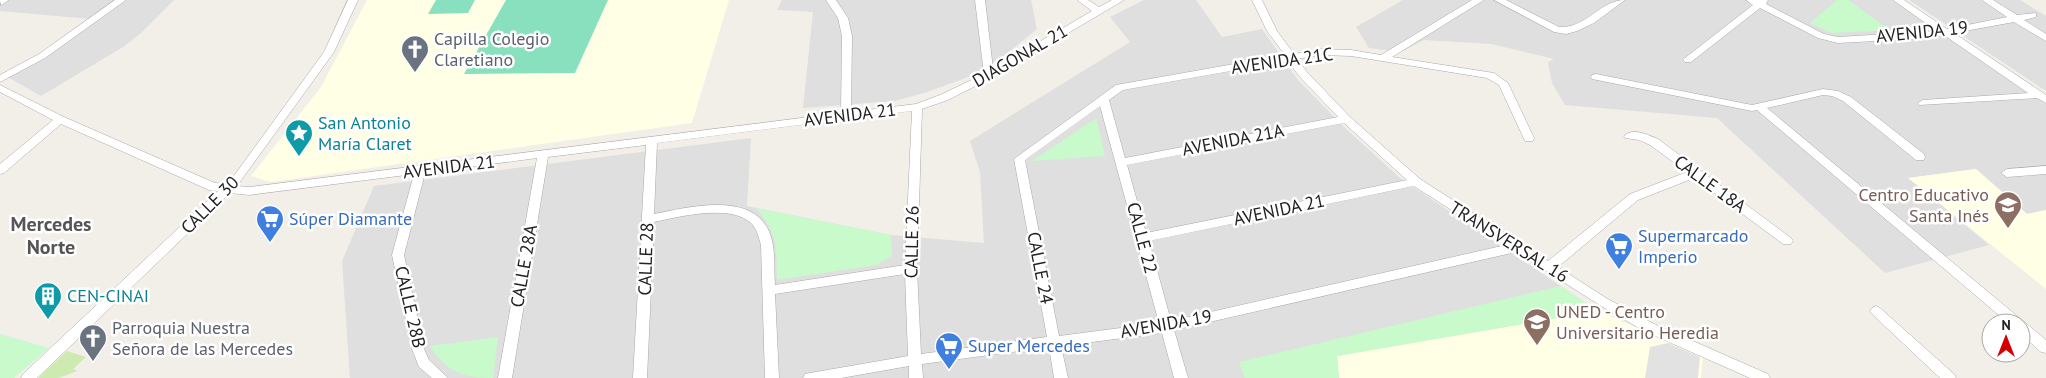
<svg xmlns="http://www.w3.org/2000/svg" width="2046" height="378" font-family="'PT Sans',sans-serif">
	<rect width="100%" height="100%" fill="#f2efe9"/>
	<g fill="#e0dfdf">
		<path d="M0 0H174L141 33 123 47 41 96 2 74 39 56 90 19 0 11Z"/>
		<path d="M782 0H1031L1037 29 1005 55 971 76 927 92 895 101 803 108 813 12 777 10Z"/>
		<path d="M1144 0H1196L1222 37 1262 29 1298 80 1343 126 1400 178 1598 311 1337 356 1339 378H350L342 261 374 186 751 138 747 206 891 235 984 243 980 172 970 141 1130 42 1110 17Z"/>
		<path d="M1403 0H1893L2046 104V210L2027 214 1976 169 1909 178 1989 245 1885 273 1717 118 1565 105 1552 83 1548 62 1554 59 1491 44 1424 40 1401 52 1369 48 1356 27Z"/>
		<path d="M1909 0H2020L2046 16V91Z"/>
	</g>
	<g fill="#ffffe5">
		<path d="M367 0H729L692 123 271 182 251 176 321 87Z"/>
		<path d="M1976 169 2027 214 2046 210V289L1908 178Z"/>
		<path d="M1598 311 1703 356 1701 378H1339L1337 356Z"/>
	</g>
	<path fill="#cdebb0" d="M67 351 86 357 73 369 77 371 59 378H38Z"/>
	<g fill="#c8facc">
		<path d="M1837 0H1848L1890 30 1832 33 1810 23Z"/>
		<path d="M1096 118 1105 156 1032 161Z"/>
		<path d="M756 208 891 235 892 256 876 265 777 280C776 246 779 235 756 208Z"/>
		<path d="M1561 286 1598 311 1337 356 1339 378H1245L1239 362Z"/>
		<path d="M0 334 49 348 14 378H0Z"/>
		<path d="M498 337 493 378C463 378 446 372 430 346Z"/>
	</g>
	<g fill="#88e0be">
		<path d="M436 0H475L468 13 428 14Z"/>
		<path d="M506 0H608L575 73 464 74Z"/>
	</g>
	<path fill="#e2e2e2" d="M1668 343 1700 357 1698 378H1645L1650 347Z"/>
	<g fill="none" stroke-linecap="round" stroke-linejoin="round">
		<g stroke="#a9a9a9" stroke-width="1">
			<g id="street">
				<path d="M0 0H9L1 5Z"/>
				<path d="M115 0H126L45 58 0 82V75L39 54Z"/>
				<path d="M348 0H358L334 52 237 186 249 187 841 113 842 36 838 18 826 0H836L848 18 852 36 851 112 916 104 940 95 984 74 975 0H985L993 69 1092 11 1077 0H1088L1099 7 1112 0H1124L999 74 948 100 922 109 917 269 921 354 1047 337 1014 159 1116 85 1285 55 1267 31 1252 0H1262L1277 31 1294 54 1322 49 1351 50 1381 55 1472 0H1484L1392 57 1494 73 1508 83 1534 138 1533 141H1525L1499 85 1487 78 1351 56 1322 55 1297 59 1307 72 1350 117 1420 179 1548 261 1630 194 1687 172 1650 145 1639 140 1625 138 1624 136C1633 127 1648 135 1658 139L1791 238 1793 241 1791 244H1783L1694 178 1638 200 1558 267 1606 298 1652 323 1768 374 1770 378H1750L1644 331 1598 304 1516 252 1174 330 1188 378H1174L1162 333 1061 346 1068 378H1054L1049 347 922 364 923 378H909V366L841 378H803L805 374 810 373 908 356 905 274 775 294 779 378H765L761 245C759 238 757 229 752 224 732 203 678 217 654 222L647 378H633L646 145 548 157 512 378H498L537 158 425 173 404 255 424 349 429 360 448 378H432L419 367 412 349 392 255 414 174 249 195 230 193 37 378H21L23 374 218 191 209 190 61 124 4 173 0 174V164L53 120 0 92V85L64 117 215 183 225 184 236 173 324 52ZM1288 61 1299 76 1338 117 1125 158 1109 100 1123 90ZM1100 106 1159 323 1059 336 1025 160ZM912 111 905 265 775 285C774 272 775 258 773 246 765 188 693 206 654 214L657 143ZM1344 123 1407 180 1146 233 1127 165ZM1414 186 1506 245 1171 321 1149 241Z"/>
				<path d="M1494 0H1506L1559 27C1586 29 1600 0 1625 0L1594 23 1577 31 1566 34 1554 32Z"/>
				<path d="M1746 0H1768L1766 4 1824 34 1838 37 1937 31 1893 0H1904L1947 29 2007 17 1982 0H1993L2017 15 2036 13V17L2024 20 2046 34V41L2014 22 1954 33 2046 95V103L2037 98 1919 105 1918 103 1923 100 2028 93 1944 35 1931 38 1838 43 1818 38 1760 8 1691 62H1685L1683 60 1685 58 1753 5Z"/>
				<path d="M1596 74 1752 105 1823 89 1838 91 1851 97 1924 154 1925 157 1924 160H1916L1843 101 1832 96 1823 95 1767 108 2046 340V353L2041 352 2021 334V323H2008L1757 110 1752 111 1592 79 1591 77 1592 75Z"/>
				<path d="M2046 166V174L2007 177 2001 173 2007 169Z"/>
				<path d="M1876 306 1880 308 1954 374 1956 378H1940L1872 314 1870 311 1872 308Z"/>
			</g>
		</g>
		<use href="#street" fill="#fff" fill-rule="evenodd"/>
	</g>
	<defs>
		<g id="church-pin" transform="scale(1.4375)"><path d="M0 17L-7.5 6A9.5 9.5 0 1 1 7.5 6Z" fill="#6b7280" stroke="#fff"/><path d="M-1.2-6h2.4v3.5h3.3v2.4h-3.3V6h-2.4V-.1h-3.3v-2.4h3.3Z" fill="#fff"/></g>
		<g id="sight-pin" transform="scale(1.4375)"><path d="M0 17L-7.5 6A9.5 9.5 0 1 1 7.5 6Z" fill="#0f9aa8" stroke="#fff"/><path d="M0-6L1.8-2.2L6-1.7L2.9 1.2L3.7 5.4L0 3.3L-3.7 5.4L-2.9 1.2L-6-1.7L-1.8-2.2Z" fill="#fff"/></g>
		<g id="school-pin" transform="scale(1.4375)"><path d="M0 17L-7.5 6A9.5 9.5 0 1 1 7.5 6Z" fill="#8d6e63" stroke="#fff"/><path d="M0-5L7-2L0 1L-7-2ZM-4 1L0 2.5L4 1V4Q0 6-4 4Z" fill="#fff"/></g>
		<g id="supermarket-pin" transform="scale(1.4375)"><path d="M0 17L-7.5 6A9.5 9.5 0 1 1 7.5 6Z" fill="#3f7fe0" stroke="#fff"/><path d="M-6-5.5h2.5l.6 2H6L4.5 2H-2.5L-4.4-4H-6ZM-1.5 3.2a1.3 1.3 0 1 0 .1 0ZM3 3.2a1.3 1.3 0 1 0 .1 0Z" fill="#fff"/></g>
		<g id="building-pin" transform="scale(1.4375)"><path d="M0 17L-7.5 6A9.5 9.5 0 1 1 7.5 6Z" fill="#0f9aa8" stroke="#fff"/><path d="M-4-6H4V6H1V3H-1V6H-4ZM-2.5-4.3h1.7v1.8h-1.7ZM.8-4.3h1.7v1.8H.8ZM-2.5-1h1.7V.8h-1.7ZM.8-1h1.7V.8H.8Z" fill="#fff"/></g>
		<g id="university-pin" transform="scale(1.4375)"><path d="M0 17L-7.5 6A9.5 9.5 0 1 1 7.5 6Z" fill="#8d6e63" stroke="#fff"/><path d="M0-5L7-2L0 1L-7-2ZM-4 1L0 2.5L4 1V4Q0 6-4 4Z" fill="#fff"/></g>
	</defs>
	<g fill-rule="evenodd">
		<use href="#church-pin" x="415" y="49"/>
		<use href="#sight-pin" x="299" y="133"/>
		<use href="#school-pin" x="2008" y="205"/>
		<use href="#supermarket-pin" x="270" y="219"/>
		<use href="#supermarket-pin" x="1619" y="246"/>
		<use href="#building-pin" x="48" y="296"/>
		<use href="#university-pin" x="1537" y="322"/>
		<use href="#church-pin" x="93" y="338"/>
		<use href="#supermarket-pin" x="949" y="346"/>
	</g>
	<g text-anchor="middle" stroke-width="5" stroke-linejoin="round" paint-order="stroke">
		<g font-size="18" fill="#222" stroke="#fff">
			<text transform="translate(1922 32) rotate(-6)" y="6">AVENIDA 19</text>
			<text transform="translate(1020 56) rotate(-30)" y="6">DIAGONAL 21</text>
			<text transform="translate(1282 61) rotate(-8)" y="6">AVENIDA 21C</text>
			<text transform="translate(850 115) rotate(-7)" y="6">AVENIDA 21</text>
			<text transform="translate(1233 140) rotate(-11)" y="6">AVENIDA 21A</text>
			<text transform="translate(449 167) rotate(-7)" y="6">AVENIDA 21</text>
			<text transform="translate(1710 184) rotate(36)" y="6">CALLE 18A</text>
			<text transform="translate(210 205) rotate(-45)" y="6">CALLE 30</text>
			<text transform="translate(1279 210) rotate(-12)" y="6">AVENIDA 21</text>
			<text transform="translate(1142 238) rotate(75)" y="6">CALLE 22</text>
			<text transform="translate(912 242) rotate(-89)" y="6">CALLE 26</text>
			<text transform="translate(1509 242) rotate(32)" y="6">TRANSVERSAL 16</text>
			<text transform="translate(646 259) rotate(-88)" y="6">CALLE 28</text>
			<text transform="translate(524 266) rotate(-80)" y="6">CALLE 28A</text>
			<text transform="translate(1040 268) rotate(79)" y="6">CALLE 24</text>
			<text transform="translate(410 307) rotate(77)" y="6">CALLE 28B</text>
			<text transform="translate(1166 324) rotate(-10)" y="6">AVENIDA 19</text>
		</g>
		<g font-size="18" fill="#5b616d" stroke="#fff" text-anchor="start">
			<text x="434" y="45">Capilla Colegio<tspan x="434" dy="21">Claretiano</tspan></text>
			<text x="112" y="334">Parroquia Nuestra<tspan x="112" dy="21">Señora de las Mercedes</tspan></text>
		</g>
		<g font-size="18" fill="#0d838f" stroke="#fff" text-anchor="start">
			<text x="318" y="129">San Antonio<tspan x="318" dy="21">María Claret</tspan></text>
			<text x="67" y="302">CEN-CINAI</text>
		</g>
		<g font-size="18" fill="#785e54" stroke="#fff" text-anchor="end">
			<text x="1989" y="201">Centro Educativo<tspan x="1989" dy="21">Santa Inés</tspan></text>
			<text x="1556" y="318" text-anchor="start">UNED - Centro<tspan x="1556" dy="21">Universitario Heredia</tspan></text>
		</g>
		<g font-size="18" fill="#366cbe" stroke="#fff" text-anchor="start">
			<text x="289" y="225">Súper Diamante</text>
			<text x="1638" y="242">Supermarcado<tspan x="1638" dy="21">Imperio</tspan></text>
			<text x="968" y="352">Super Mercedes</text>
		</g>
		<g font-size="20" font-weight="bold" fill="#555" stroke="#fff">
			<text x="51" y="231">Mercedes<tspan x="51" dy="23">Norte</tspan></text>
		</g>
	</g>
	<g transform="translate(2006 338)"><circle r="24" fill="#ffffff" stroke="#a7a7a7"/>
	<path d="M0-4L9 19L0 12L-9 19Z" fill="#d40000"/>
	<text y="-8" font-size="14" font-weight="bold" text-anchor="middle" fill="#222222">N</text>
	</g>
</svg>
